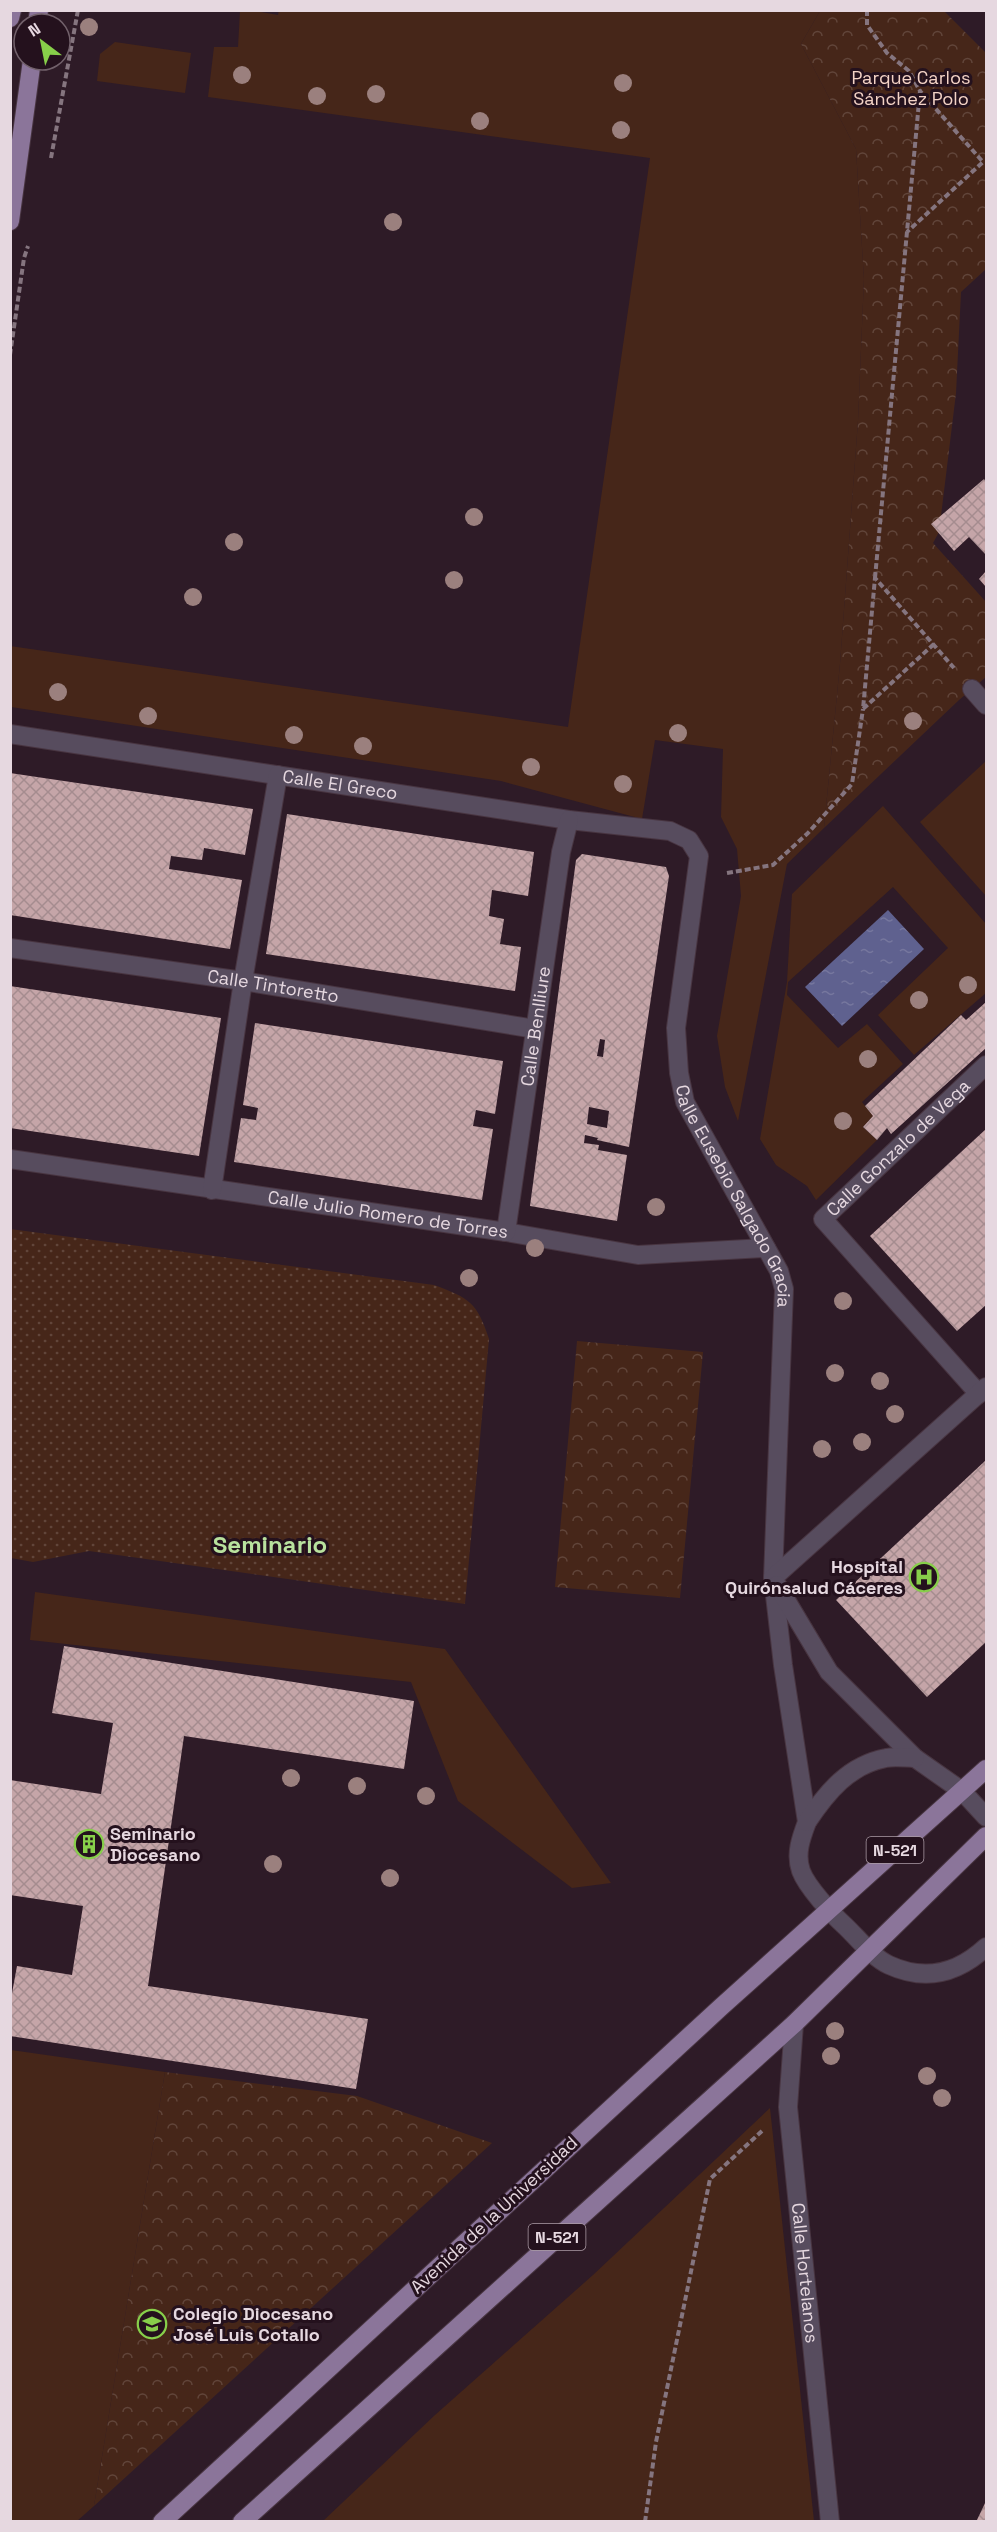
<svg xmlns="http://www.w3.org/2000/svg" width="997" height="2532" font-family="'Space Grotesk',sans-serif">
	<defs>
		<pattern id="park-crowns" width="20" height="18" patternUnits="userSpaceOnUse" patternTransform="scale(1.5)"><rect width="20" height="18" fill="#462619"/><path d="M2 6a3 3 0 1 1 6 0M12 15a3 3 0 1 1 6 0" fill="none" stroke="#61453a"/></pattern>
		<pattern id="garden-dots" width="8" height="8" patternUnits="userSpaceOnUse" patternTransform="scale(1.5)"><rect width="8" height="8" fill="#462619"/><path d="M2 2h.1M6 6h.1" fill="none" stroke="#61453a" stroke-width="1.8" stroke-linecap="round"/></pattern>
		<pattern id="water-ripples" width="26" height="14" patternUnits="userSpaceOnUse" patternTransform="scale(1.5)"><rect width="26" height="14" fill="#5f618f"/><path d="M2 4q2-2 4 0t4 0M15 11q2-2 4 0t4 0" fill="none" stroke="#76779e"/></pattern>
		<pattern id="building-cross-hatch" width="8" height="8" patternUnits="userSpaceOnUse" patternTransform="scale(1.5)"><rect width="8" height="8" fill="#c5a5a8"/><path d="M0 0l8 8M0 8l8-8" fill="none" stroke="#a58c8f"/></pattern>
	</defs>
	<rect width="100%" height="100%" fill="#2e1b27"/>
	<g fill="#462619">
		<path d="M279 10 820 11 801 44 856 149 864 279 858 421 840 664 824 828 787 864 738 1121 725 1087 717 1036 741 896 737 849 721 817 723 749 655 740 642 819 501 781 11 707 10 646 568 727 650 158 208 97 214 47H238L240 11H255L278 15Z"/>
		<path d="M115 42 191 53 185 93 97 81 100 54Z"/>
		<path d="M986 761V896L920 822Z"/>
		<path d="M883 806 986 924V993L914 1055 878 1015 948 948 893 887 788 982 787 995 838 1048 867 1024 903 1064 862 1102 873 1116 863 1127 877 1140 816 1200 807 1186 776 1165 760 1139 787 982 792 894Z"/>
		<path d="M35 1592 445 1649 611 1883 572 1888 458 1801 411 1682 30 1640Z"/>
		<path d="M11 2050 165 2072 94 2506 77 2521 11 2522Z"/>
		<path d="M770 2108 814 2521H323L435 2415 593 2275Z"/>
	</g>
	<g fill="url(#park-crowns)">
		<path d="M943 10 986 53V269L961 292 956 393 939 532 933 543 986 602V677L959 700 824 828 840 664 858 421 864 279 856 149 801 44 820 11Z"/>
		<path d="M577 1341 703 1352 680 1598 555 1587Z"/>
		<path d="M165 2072 357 2096 492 2143 94 2506Z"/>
	</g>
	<path fill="url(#garden-dots)" d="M10 1229 434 1285C469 1298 477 1302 489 1339L465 1604 89 1551 33 1562 11 1558Z"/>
	<path fill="url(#water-ripples)" d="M888 910 924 949 842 1026 805 987Z"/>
	<g fill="url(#building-cross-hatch)" fill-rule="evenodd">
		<path d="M984 479 986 482V555L969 537 954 551 931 524Z"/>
		<path d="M986 571V587L979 579Z"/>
		<path d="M10 773 253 809 245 855 204 848 202 860 171 856 169 869 242 880 230 949 10 915Z"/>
		<path d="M287 814 534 852 528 896 492 890 489 916 504 919 500 944 521 947 515 991 266 954Z"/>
		<path d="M582 854 666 867 669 876 629 1147 597 1140 598 1138 585 1135 584 1143 599 1145 598 1150 627 1155 617 1221 530 1206 576 860ZM600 1039 605 1040 603 1057 597 1056ZM589 1107 609 1111 607 1128 587 1124Z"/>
		<path d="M10 986 221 1018 199 1156 10 1128Z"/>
		<path d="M986 1002V1048L891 1134 887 1128 877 1140 863 1127 873 1116 865 1106 961 1015 966 1020Z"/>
		<path d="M255 1023 503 1061 495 1114 476 1110 473 1126 493 1129 482 1200 234 1162 241 1118 256 1120 258 1108 243 1105Z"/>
		<path d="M986 1129V1305L957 1331 870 1236Z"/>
		<path d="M986 1460V1642L927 1697 836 1600Z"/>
		<path d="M64 1646 414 1701 404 1769 184 1736 148 1986 368 2019 356 2089 10 2036V2004L17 1966 72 1975 83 1906 10 1895V1780L101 1794 113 1723 52 1713Z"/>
		<path d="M986 2501V2522H976Z"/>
	</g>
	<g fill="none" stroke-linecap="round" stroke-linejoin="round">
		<g stroke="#483541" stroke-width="20">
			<g id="pedestrian">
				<path d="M972 689 986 705"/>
				<path id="s1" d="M979 1394 823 1219 986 1065"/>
			</g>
		</g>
		<g stroke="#483541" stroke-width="20">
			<g id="minor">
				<path id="s2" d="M10 734 569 820 670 831 689 840 699 856 676 1028 679 1073 685 1102 779 1271 784 1289 773 1578 783 1665 807 1822C801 1838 795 1854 801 1871 807 1887 832 1914 844 1925 858 1938 872 1957 889 1965 926 1982 958 1973 986 1947"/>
				<path id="s3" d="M10 948 243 981 535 1029"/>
				<path id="s4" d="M10 1159 506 1232 638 1255 766 1248"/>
				<path d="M212 1190 243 981 278 775"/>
				<path id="s5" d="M506 1232 561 852 569 820"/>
				<path d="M773 1578 986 1387"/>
				<path d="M777 1585 829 1672 915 1758 962 1791 986 1817"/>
				<path d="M807 1822C827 1792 849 1765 886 1758 895 1756 906 1758 915 1758"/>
				<path id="s6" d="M794 2024 788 2107 830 2522"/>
			</g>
		</g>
		<g stroke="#483541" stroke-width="20">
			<g id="primary">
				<path d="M10 18 12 10"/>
				<path d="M37 24 39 10"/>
				<path d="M10 221 32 60"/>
				<path d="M162 2522 721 2007 986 1769"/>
				<path d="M242 2522 794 2024 986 1836"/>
			</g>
		</g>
		<g stroke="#85757f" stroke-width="4" stroke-dasharray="6 3" stroke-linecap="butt">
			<path d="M867 10V25L887 53 909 71 920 91"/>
			<path d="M51 158 78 10"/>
			<path d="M10 355 24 258 28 246"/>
			<path d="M875 578 920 91 983 162 907 232"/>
			<path d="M934 644 863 709 875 578 954 668"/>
			<path d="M727 873 773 865 808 833 852 784 863 709"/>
			<path d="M645 2522 656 2442 710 2179 762 2131"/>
		</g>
		<use href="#pedestrian" stroke="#574c5e" stroke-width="18"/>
		<use href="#minor" stroke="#574c5e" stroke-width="18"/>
		<use href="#primary" stroke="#8b759a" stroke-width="18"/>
	</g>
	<g fill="#9b807e">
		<circle cx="89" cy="27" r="9"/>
		<circle cx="242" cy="75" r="9"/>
		<circle cx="623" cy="83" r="9"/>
		<circle cx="376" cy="94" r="9"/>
		<circle cx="317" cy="96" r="9"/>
		<circle cx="480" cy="121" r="9"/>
		<circle cx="621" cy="130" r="9"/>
		<circle cx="393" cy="222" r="9"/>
		<circle cx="474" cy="517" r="9"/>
		<circle cx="234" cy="542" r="9"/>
		<circle cx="454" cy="580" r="9"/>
		<circle cx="193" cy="597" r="9"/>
		<circle cx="58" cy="692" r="9"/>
		<circle cx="148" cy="716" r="9"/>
		<circle cx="913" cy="721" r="9"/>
		<circle cx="678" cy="733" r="9"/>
		<circle cx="294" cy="735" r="9"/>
		<circle cx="363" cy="746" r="9"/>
		<circle cx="531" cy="767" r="9"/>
		<circle cx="623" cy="784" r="9"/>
		<circle cx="968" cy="985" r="9"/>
		<circle cx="919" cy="1000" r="9"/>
		<circle cx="868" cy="1059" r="9"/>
		<circle cx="843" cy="1121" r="9"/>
		<circle cx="656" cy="1207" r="9"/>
		<circle cx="535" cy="1248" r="9"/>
		<circle cx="469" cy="1278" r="9"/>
		<circle cx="843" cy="1301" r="9"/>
		<circle cx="835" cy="1373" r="9"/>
		<circle cx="880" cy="1381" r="9"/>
		<circle cx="895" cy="1414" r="9"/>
		<circle cx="862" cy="1442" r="9"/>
		<circle cx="822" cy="1449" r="9"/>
		<circle cx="291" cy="1778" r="9"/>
		<circle cx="357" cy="1786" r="9"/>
		<circle cx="426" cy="1796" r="9"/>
		<circle cx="273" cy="1864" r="9"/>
		<circle cx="390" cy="1878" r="9"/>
		<circle cx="835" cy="2031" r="9"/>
		<circle cx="831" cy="2056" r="9"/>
		<circle cx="927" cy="2076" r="9"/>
		<circle cx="942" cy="2098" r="9"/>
	</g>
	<defs>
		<g id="hospital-ring" transform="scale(1.5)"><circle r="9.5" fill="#24111d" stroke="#87cf4a" stroke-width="1.5"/><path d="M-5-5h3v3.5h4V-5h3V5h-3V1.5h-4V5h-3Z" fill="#87cf4a"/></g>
		<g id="building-ring" transform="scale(1.5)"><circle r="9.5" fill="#24111d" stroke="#87cf4a" stroke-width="1.5"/><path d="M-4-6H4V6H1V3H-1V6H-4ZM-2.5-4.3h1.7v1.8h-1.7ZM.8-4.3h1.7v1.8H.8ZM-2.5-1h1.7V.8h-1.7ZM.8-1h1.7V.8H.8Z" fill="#87cf4a"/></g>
		<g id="school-ring" transform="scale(1.5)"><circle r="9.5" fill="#24111d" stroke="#87cf4a" stroke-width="1.5"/><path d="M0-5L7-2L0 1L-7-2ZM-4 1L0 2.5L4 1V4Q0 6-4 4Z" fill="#87cf4a"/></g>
	</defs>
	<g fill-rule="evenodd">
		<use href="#hospital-ring" x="924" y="1577"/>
		<use href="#building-ring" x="89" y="1844"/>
		<use href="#school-ring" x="152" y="2324"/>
	</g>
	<g text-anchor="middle" stroke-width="6" stroke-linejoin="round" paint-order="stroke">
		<g fill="#24111d" stroke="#ac9ca6" stroke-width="1.5">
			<rect x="866.5" y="1837" width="57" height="26" rx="4.5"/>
			<rect x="528.5" y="2224" width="57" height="26" rx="4.5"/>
		</g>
		<g font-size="16" font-weight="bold" fill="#e6d8e0">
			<text x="895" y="1856">N-521</text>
			<text x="557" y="2243">N-521</text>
		</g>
		<g font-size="18" fill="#f4d3c6" stroke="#24111d">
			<text x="911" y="84">Parque Carlos<tspan x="911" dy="21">Sánchez Polo</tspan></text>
		</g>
		<g font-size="18" fill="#e6d8e0" stroke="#24111d">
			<text dy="6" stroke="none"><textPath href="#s2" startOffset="334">Calle El Greco</textPath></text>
			<text dy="6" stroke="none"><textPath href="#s3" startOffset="266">Calle Tintoretto</textPath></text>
			<text dy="6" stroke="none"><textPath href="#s5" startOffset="208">Calle Benlliure</textPath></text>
			<text dy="6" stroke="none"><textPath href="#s1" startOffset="338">Calle Gonzalo de Vega</textPath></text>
			<text dy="6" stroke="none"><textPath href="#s2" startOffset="1062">Calle Eusebio Salgado Gracia</textPath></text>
			<text dy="6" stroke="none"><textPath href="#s4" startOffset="382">Calle Julio Romero de Torres</textPath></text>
			<text transform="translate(494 2215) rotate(-43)" y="6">Avenida de la Universidad</text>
			<text dy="6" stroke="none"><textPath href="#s6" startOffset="250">Calle Hortelanos</textPath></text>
		</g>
		<g font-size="18" font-weight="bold" fill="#e6d8e0" stroke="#24111d" text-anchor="start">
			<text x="903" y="1573" text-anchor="end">Hospital<tspan x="903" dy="21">Quirónsalud Cáceres</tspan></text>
			<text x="110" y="1840">Seminario<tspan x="110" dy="21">Diocesano</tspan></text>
			<text x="173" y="2320">Colegio Diocesano<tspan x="173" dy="21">José Luis Cotallo</tspan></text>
		</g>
		<g font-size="24" font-weight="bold" fill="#b9e29e" stroke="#24111d">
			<text x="270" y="1553">Seminario</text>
		</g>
	</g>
	<rect width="997" height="2532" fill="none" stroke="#e6d8e0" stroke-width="24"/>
	<g transform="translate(42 42) rotate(328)"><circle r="28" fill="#24111d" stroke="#72616b" stroke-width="1.5"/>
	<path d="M0-4.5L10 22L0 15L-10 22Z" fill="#87cf4a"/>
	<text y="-9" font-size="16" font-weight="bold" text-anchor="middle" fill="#e6d8e0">N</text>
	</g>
</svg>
